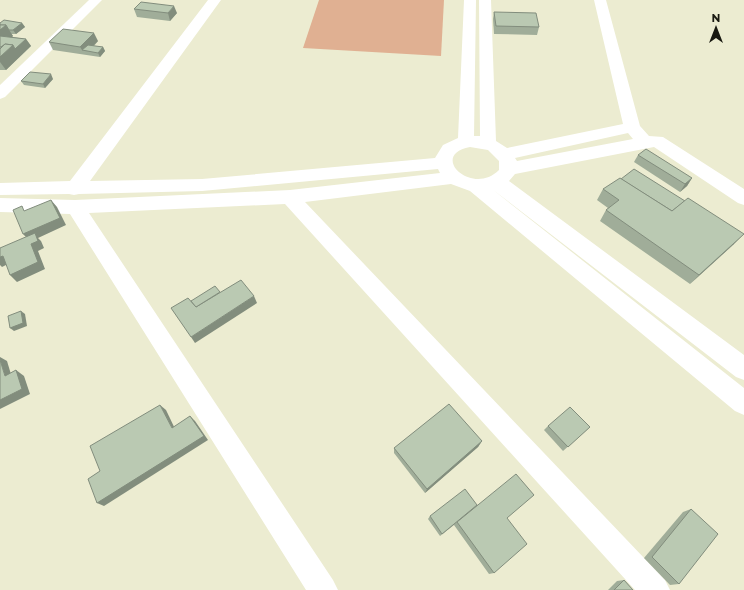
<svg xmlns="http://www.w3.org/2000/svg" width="744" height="590" font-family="Montserrat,sans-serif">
	<rect width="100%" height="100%" fill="#ececd1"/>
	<path fill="#e0b092" d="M319 0H444L441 56 303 48Z"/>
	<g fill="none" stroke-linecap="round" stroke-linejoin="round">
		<g fill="#fff" fill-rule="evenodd">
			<path d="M89 0H102L5 97 0 99V85Z"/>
			<path d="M208 0H221L90 181 202 179 435 158 443 145 458 138 464 0H476L474 136H480L479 0H491L496 141 507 148 623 124 594 0H606L640 126 649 136 663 137 744 189V205L738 203 654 147 515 174 509 181 744 355V380L736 377 492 189 744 388V415L735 411 470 191 451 184 305 202 665 580 670 590H635L285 204 89 213 333 580 338 590H306L70 214 0 212V198L75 200 290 190 440 173 438 169 202 191 79 194 74 195 69 194 0 195V183L70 181ZM628 133 633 139 517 161 515 158ZM470 147 488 150 499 161V170C472 197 428 155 470 147Z"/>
		</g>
	</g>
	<g fill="#a0ad99">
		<path d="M134 9 177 13 170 21 137 17Z"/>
		<path d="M494 12 539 27 537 35 494 34 493 19Z"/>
		<path d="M0 23H22L25 27 16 34H11L13 36 12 37 26 39 31 46 6 70H0Z"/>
		<path d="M98 41 94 46 103 47 105 51 100 57 53 50 49 42Z"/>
		<path d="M53 79 45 88 24 85 21 81Z"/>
		<path d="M638 155 692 178 687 186 680 192 634 162Z"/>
		<path d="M603 189 734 244 690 284 600 221 606 210 608 208 597 200Z"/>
		<path d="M548 426 590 427 563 451 544 430Z"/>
		<path d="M482 441 478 447 425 493 394 453V448Z"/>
		<path d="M477 505 507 518 494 573 489 574 454 525 440 536 428 519 430 516Z"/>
		<path d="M691 509 679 584 670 585 644 558 683 512Z"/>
		<path d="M624 580 633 590H608L617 581Z"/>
	</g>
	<g fill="#828d7d">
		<path d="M174 6 177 13 170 21 168 13Z"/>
		<path d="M22 23 25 27 16 34 13 30Z"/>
		<path d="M6 25 13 36 1 47H0V30Z"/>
		<path d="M94 33 98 41 88 51 82 50 80 47Z"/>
		<path d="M26 39 31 46 6 70 0 62V57L13 45Z"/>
		<path d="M103 47 105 51 100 57 98 53Z"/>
		<path d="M51 74 53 79 45 88 43 84Z"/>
		<path d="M692 178 687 186 680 192 685 184Z"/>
		<path d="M51 200 57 207 66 225 38 238 41 241 44 248 38 251 45 269 17 282 10 275 30 241 23 234Z"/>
		<path d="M744 234 734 244 690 284 699 275Z"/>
		<path d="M3 256 10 263 2 267 0 265V257Z"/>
		<path d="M254 296 257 303 195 343 191 337Z"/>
		<path d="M21 311 25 314 27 326 14 331 10 328Z"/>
		<path d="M0 357 7 361 13 381 5 376 0 360Z"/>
		<path d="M16 370 24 376 30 394 0 409V400Z"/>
		<path d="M160 405 166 410 177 433 172 428Z"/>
		<path d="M190 416 195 421 208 440 104 506 97 503Z"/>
		<path d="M482 441 478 447 425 493 427 489Z"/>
	</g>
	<g fill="#bac9b2" stroke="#828d7d">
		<path d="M141 2 174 6 168 13 134 9Z"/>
		<path d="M494 12 536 13 539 27 496 26Z"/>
		<path d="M4 20 22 23 13 30H9L6 25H0V23Z"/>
		<path d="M0 25H6L0 30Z"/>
		<path d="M63 29 94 33 80 47 49 42Z"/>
		<path d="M0 36 26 39 15 49 13 45 5 44 1 47H0Z"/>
		<path d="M5 44 13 45 0 57V49Z"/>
		<path d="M88 45 103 47 98 53 82 50Z"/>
		<path d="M30 72 51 74 43 84 21 81Z"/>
		<path d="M646 149 692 178 685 184 638 155Z"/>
		<path d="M634 169 685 201 672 211 621 179Z"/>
		<path d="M620 178 672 211 688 198 744 234 699 275 606 210 619 200 603 189Z"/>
		<path d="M51 200 60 218 23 234 13 210 22 206 24 211Z"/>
		<path d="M35 233 38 241 31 244 38 262 10 275 3 256 0 257V248Z"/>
		<path d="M241 280 254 296 191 337 171 308 188 298 196 307Z"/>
		<path d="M215 286 220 292 196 307 191 301Z"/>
		<path d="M21 311 23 323 10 328 8 316Z"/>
		<path d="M0 360 5 376 16 370 22 389 0 400Z"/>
		<path d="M449 404 482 441 427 489 394 448Z"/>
		<path d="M160 405 172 428 190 416 204 436 97 503 88 479 100 471 90 446Z"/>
		<path d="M570 407 590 427 568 447 548 426Z"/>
		<path d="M516 474 534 495 507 518 527 544 494 573 457 522Z"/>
		<path d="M465 489 477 505 442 534 430 516Z"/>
		<path d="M691 509 718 534 679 584 652 557Z"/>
		<path d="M624 580 633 590H614Z"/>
	</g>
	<g transform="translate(716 28)" stroke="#ececd1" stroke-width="3" paint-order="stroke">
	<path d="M0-3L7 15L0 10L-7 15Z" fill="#191910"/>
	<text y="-6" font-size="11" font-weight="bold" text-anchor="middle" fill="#191910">N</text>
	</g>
</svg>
